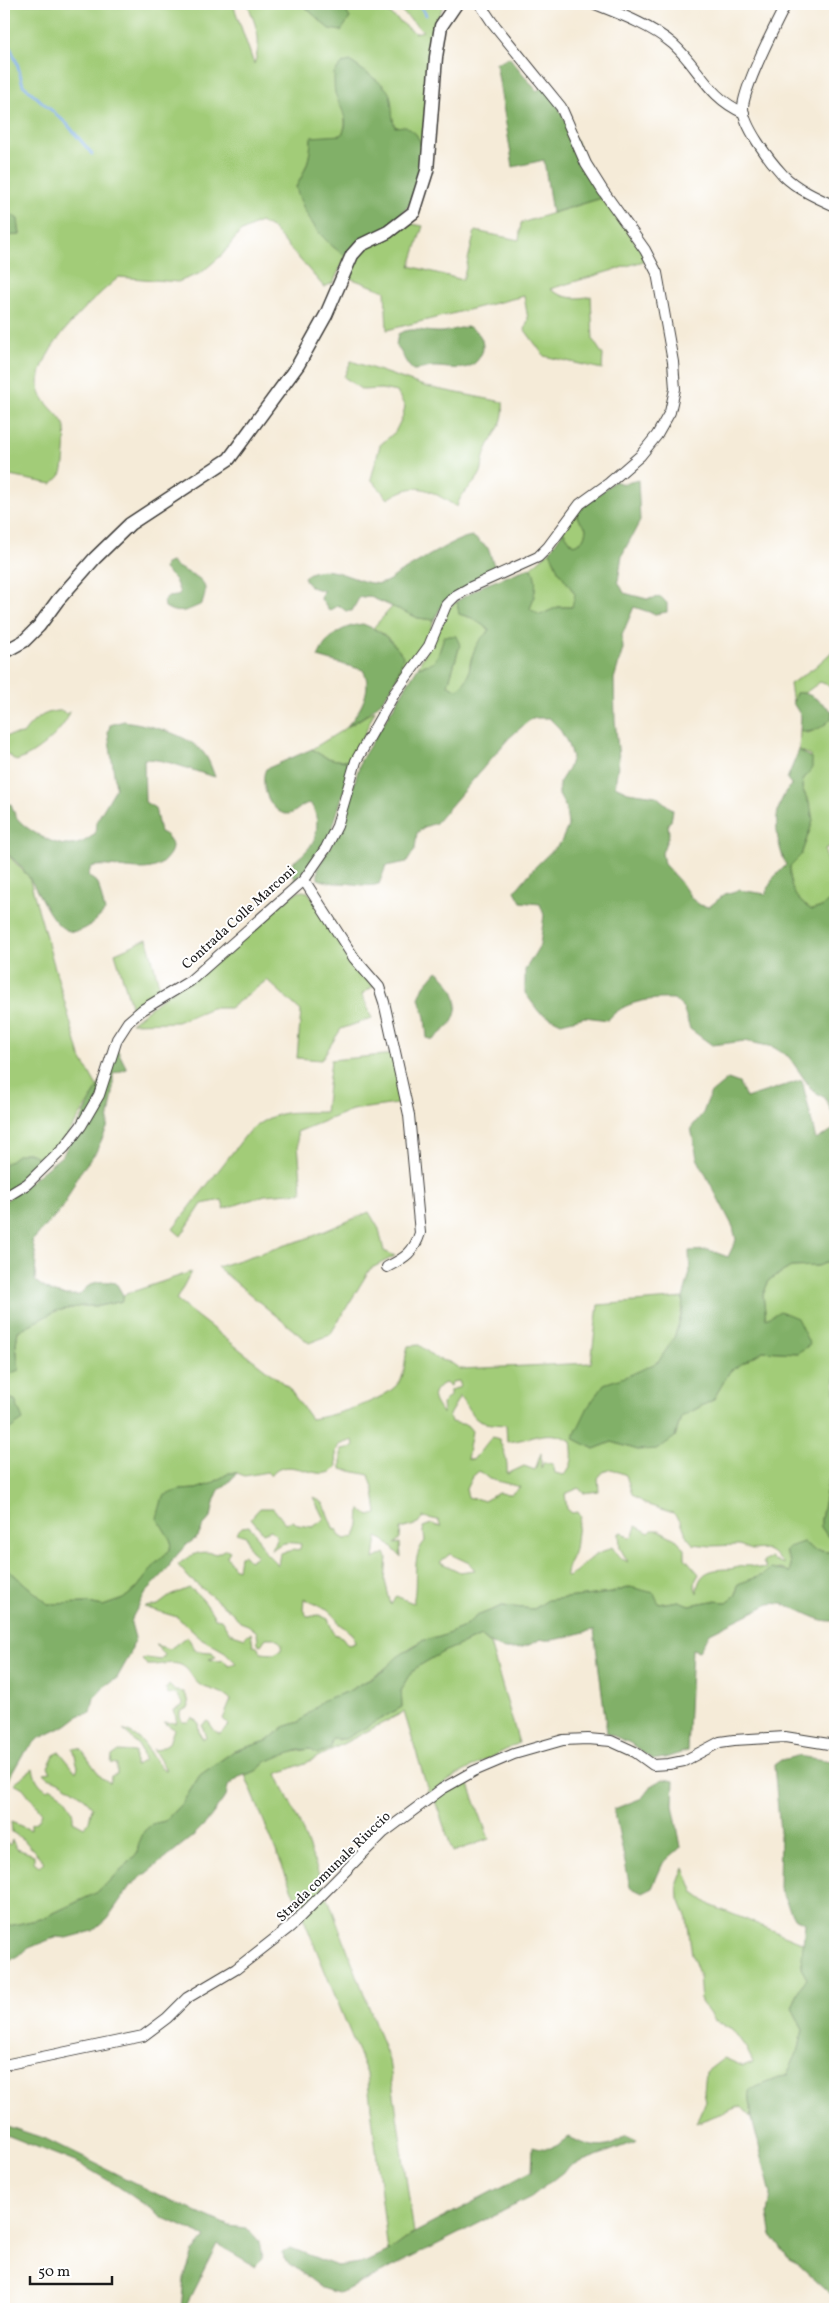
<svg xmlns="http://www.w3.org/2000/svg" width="839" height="2313" font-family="Vollkorn,serif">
	<rect width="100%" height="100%" fill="#fff"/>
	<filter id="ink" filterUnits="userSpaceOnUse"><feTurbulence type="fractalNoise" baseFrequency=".02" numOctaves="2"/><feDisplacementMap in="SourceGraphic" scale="10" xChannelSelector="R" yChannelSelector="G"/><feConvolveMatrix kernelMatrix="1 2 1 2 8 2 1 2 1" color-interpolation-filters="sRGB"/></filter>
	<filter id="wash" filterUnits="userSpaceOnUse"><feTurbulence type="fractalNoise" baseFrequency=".0096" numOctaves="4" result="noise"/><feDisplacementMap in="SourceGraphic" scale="20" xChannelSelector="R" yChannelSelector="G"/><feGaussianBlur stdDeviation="1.12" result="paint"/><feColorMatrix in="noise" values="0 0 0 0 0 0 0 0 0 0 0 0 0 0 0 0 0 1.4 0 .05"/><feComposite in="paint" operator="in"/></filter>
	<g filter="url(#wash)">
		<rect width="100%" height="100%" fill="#f5ebd8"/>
		<g fill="#a2cc78" stroke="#5f744a" fill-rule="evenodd">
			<path d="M4 4H233L254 64C263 38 256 28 248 4H302L329 29 350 18 341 4H377L415 33 423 31 399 9 388 4H444L430 37 423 147C416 134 411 126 395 127L384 86 350 61 335 91C340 106 351 121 341 135L311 138C311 157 306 170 296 187 304 214 320 240 346 256L333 283 324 287 273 229 260 222 240 232 223 254 201 273 178 282 119 277C93 299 37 349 39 386 40 402 56 410 64 424 67 431 65 465 62 473 60 477 55 481 52 484L4 475V236L20 235C20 226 13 212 4 210Z"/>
			<path d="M605 197 647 260 550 289C562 298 576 300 591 296L593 340 603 355 602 369 544 356 525 330 528 319 524 296 387 330 385 291 347 277 364 247 407 223 423 226 410 266 463 280 475 231 519 240 521 223Z"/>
			<path d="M351 361 427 387 503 402C506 428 490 435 484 457 482 463 483 470 479 476 472 488 460 492 457 507 429 490 418 479 388 499L371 479 380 445 395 432 402 418 405 407 397 392 381 389 362 390 344 377Z"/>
			<path d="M576 512 578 519 586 528C585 538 583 542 573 545L563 531Z"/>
			<path d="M550 551 558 570 576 595 572 607H558L540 615 530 609C535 594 539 581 531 567Z"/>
			<path d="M457 601 459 614 472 618 490 630C484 638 476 646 473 654 466 669 474 679 457 690L448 685 460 645 444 637 439 653 433 663 418 667 447 610Z"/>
			<path d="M393 606 418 618 434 620 429 633 397 681C405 655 396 640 373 628Z"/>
			<path d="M835 649V688L820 682 805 693H796L793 703 790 684 815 667Z"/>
			<path d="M835 708V844L825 849 827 863 835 869V896L822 907 812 910C793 898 789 887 790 866L801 855 813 821 809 802 802 788 803 780 811 768 810 755 799 750 800 731 808 733 817 729 831 719 832 711Z"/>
			<path d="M375 710 353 761C336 761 325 759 312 749Z"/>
			<path d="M63 711 65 714 70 712C64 731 34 756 16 761L4 751V736L23 734C33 720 45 710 63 711Z"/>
			<path d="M4 851 29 877 80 1056 98 1088 61 1145 36 1168 38 1162 17 1155 4 1165Z"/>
			<path d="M302 891 308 892 374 986 362 994 372 1018 341 1029 321 1060 297 1058 301 1011 267 980 230 1008H211L177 1022 131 1023 295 893Z"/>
			<path d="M147 939 162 996 133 1012 115 953Z"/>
			<path d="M395 1054 404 1103 352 1110 297 1132 302 1192 265 1195 224 1209 222 1200 202 1204 181 1236 173 1229 249 1131C278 1108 290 1113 325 1112L331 1060Z"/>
			<path d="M369 1212 379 1229 384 1251 395 1256 370 1269 330 1335 309 1343 217 1267 311 1237Z"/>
			<path d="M835 1259V1473L829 1478 821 1519V1527L829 1538 835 1540V1553L814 1550 803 1542 785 1552 790 1562V1572L780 1569 738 1584 736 1595 727 1602 712 1601 689 1605 678 1601 659 1604 630 1587 611 1593 548 1600 534 1609 502 1606 477 1616 462 1628 440 1637 424 1640 411 1647 383 1670 347 1692 323 1700 299 1722 284 1727 267 1741 234 1751 200 1775 183 1802 165 1821 152 1824 139 1843 137 1853 125 1867 96 1893 41 1919 4 1927V1872L7 1871 9 1865 4 1855V1841L10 1845 12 1840 17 1849 34 1855V1862L39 1866 44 1862 25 1841 12 1832 11 1822 31 1830V1824L38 1821 42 1813 23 1788 14 1783 33 1769C35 1778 39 1786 48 1790L51 1788C64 1794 74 1807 73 1821L84 1827 89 1821 92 1807C85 1797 71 1788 61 1782 55 1778 49 1780 44 1773L51 1772 48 1767 54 1755 60 1752 76 1772 78 1767 73 1748 81 1749 101 1777 110 1783 111 1776 117 1774V1764L111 1763 112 1756 119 1751 135 1752V1766L144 1760C142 1747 133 1738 123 1730 153 1740 145 1758 167 1771L153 1749 157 1750 169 1743 174 1729 163 1722 177 1723 174 1710 182 1706 183 1703 176 1694H168L166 1689 169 1685 175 1691 184 1692 188 1699 189 1707 180 1712V1717L182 1722H188L192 1718 198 1722 199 1733 203 1739 206 1738 202 1725 208 1721 215 1731 220 1734 229 1725 223 1719 231 1700C222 1690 211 1691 200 1685 191 1679 190 1667 178 1664 168 1662 158 1666 147 1665L142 1660 146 1658 161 1660 165 1655 155 1645 170 1649 187 1636 196 1651 212 1652 216 1657 209 1659 218 1661 223 1660 229 1665 236 1663 225 1652 199 1637 177 1617 144 1607 158 1605 170 1596 189 1588C200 1594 209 1607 215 1618L221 1619 230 1633 245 1638 246 1635 251 1633 253 1646 258 1647 261 1653 274 1654 281 1650 282 1644 275 1638H266L261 1645 258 1644 257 1632 248 1625 240 1622 234 1614 190 1579 178 1565C189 1555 201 1549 216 1554L226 1549 230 1551 227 1556 233 1567 238 1569 240 1556 244 1555 249 1561 257 1556 250 1550 246 1536 236 1533 242 1527 249 1526 255 1533 265 1552 278 1565 280 1553 300 1549 301 1544C287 1542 282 1541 271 1551L277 1536 271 1530 263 1533 251 1518 260 1508H273L285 1523 293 1521 298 1525 313 1527 324 1519 313 1497 323 1503 334 1530 337 1529 340 1536 345 1539 355 1537 359 1525 360 1509 369 1516 377 1514 374 1491 369 1475 341 1469V1449L354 1447 353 1440 339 1445 336 1452 337 1467C321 1487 288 1452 271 1476L267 1472 245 1476 237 1473H229L211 1484 196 1489 179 1490 165 1530 171 1541 170 1550 158 1561 136 1589 123 1599 103 1606 88 1603 48 1604 4 1566V1433L10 1428 15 1400 4 1397V1376L19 1369 16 1344 18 1331 56 1311 82 1306H99L123 1301V1295L191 1272 176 1300 288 1387 311 1419C332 1416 395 1399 402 1377 405 1369 405 1356 408 1346L419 1345 437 1359 450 1362 460 1369 591 1363 598 1305 683 1298C682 1318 674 1347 658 1361 647 1372 619 1379 604 1384L573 1438 594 1449 612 1442 638 1450 675 1437 681 1417 713 1400 730 1371 763 1351 797 1353 766 1320 763 1295 769 1280 791 1267 818 1266ZM459 1381 461 1387 450 1390V1396L442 1404 443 1414C432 1400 428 1392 445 1383L450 1386 452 1382ZM460 1396C477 1421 472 1423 506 1425L507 1442C532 1440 548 1427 571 1441 573 1456 574 1464 564 1475L555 1473 553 1464 544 1462 541 1468V1453L535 1470 524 1466 507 1474C508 1461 504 1451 499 1439L492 1437 473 1460 467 1459 472 1431 467 1425 451 1422 449 1415ZM611 1469 626 1475 632 1494 645 1504 673 1513 681 1521 687 1537 693 1544 711 1546 739 1545 752 1550 765 1549 774 1554 784 1564 770 1558 763 1562 766 1568C759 1570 757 1567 750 1566 743 1565 737 1568 730 1569 710 1569 698 1572 697 1593L694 1583 699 1574 685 1558V1549L677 1540 659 1530H652L649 1533 636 1526 633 1536 629 1538 623 1532 619 1533 620 1548 628 1562 619 1557 612 1547 594 1556 569 1577 566 1576C566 1564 573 1559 575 1549 577 1537 576 1529 581 1517L578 1512 572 1513 567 1509 565 1494 579 1488 583 1493 599 1491 598 1478 603 1472ZM479 1471 489 1479 520 1487 511 1494 498 1493 484 1501C478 1498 474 1500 468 1497L466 1489 472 1477ZM423 1517 438 1520 441 1527 431 1524 423 1527 425 1541C410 1558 419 1580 413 1603L396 1596 391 1605 385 1581 387 1557 385 1553 374 1559 377 1537 384 1540 401 1557 400 1543 395 1544 400 1538 401 1529 418 1524ZM450 1554 469 1563 475 1570 460 1572 440 1562ZM304 1599 327 1609 336 1617 339 1624 353 1634 355 1643 348 1645 342 1637 334 1634 328 1619 319 1615 307 1616 303 1610Z"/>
			<path d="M481 1636 490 1644 519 1743 457 1775 429 1794 404 1712 310 1761 277 1774 300 1824 389 2060 414 2233 388 2252 367 2074 245 1775 256 1771 267 1761 287 1753 310 1749 332 1738 339 1740 354 1734 365 1726 402 1707 401 1689 408 1677 417 1667 443 1652Z"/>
			<path d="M466 1777 489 1839 453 1852 434 1798Z"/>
			<path d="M684 1867 694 1893 710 1905 804 1943 801 1968 807 1979 800 1987 792 2008 803 2029 799 2049 787 2075 749 2090 752 2118 741 2106 696 2123 706 2101 704 2091 706 2072 724 2058 743 2066 753 2062 746 2048 732 2029 714 2020 701 2002 699 1974 692 1955 687 1919 679 1899 678 1883Z"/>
		</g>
		<g fill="#81b068" stroke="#4e6642">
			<path d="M302 4H341L350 18 341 31 329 29Z"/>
			<path d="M509 57 537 91 543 86 553 97 605 197 552 213 544 160 513 167 496 63Z"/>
			<path d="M350 61C359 69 387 84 390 95 393 105 391 116 395 127L406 126 416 134 423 147 422 166 412 202 395 221 346 256C321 241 303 214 296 187 306 170 311 157 311 137L341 135C352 121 340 108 335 93 334 87 334 79 334 73L343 63Z"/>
			<path d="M4 210 18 219 20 235 4 236Z"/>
			<path d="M469 327C478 332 483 336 483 348 483 352 481 354 479 358 468 375 448 366 432 367 425 368 419 370 413 370 405 364 403 353 396 345L398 334C411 326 424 332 437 332 448 333 458 327 469 327Z"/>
			<path d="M638 480 640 521 622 555 618 581 624 593 647 599 661 597 667 603V612L655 614 634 607 622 635 623 649 614 679 615 720 619 758 615 786 628 792 656 796 673 810 671 821 668 823 669 834 662 853 664 864 682 884 692 899 700 905 709 907 725 894 739 890 766 894 773 878 786 865C775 839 770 807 792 785L787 779 799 750 812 759V768L803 780 802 788 811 808 813 821 801 855 790 866C789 887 793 898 812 910L822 907 835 896V1259L818 1266 791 1267 769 1280 763 1295 766 1319 780 1311 797 1318 810 1345 797 1353 763 1351 730 1371 713 1400 681 1417 675 1437 658 1449 638 1450 612 1442 594 1449 573 1438 588 1407 604 1384 630 1375 658 1362 674 1338 682 1314 683 1298 690 1272 689 1251 709 1250 728 1257 736 1240 733 1227 697 1158 691 1128 703 1113 710 1094 728 1079 739 1083 746 1098 802 1080 816 1140 834 1129 835 1119 825 1098 812 1090 789 1057 773 1047 745 1041 712 1045 690 1029 683 1008 674 999C651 998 623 1001 608 1020L585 1017 561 1023 539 1012 525 993V970L540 945 544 915 540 904 521 902 515 891 535 867 561 842 568 826 566 808 559 795V783L568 769 572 757 567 742 559 728 549 718H532L509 738 436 823 424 827 417 833 415 849 407 862 386 866 379 884C369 887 364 885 354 884 338 882 335 885 318 879V868L342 826 361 760 418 667 433 663 439 653 444 636H456L460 645 448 685 457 689C471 681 468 668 473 654 476 643 482 637 490 630L472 618 459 614 457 601 482 586 531 567C539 581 535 594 530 609L540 615 558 607H572L575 594 558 570 550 551 563 531 573 545C583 542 585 538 586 528L578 519 576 512 615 481 623 484Z"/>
			<path d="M472 536 488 548 495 568 488 576 444 602 434 620 418 618 368 596 359 598 352 611H346L338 605 329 611 321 599 323 590C314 589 307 587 304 577 327 557 361 588 382 583 388 582 395 576 399 573 416 564 455 538 472 536Z"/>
			<path d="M171 562C188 578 214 573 202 604 188 610 179 616 165 607L164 601 168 597 177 596 180 593 175 580 164 569 165 564Z"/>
			<path d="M363 624C381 631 392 640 403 656 396 690 378 711 347 726 360 712 374 688 363 670L318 657C326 637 342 626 363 624Z"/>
			<path d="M796 693C810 691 822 703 832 711L831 719C822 728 812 734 800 731L801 716 793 703Z"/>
			<path d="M124 721C149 725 185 733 203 752 209 759 212 769 215 777 191 771 169 759 144 759L145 802 155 808 160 832C166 834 171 839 172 846 172 852 169 855 165 860 150 879 112 861 91 867L88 876 98 883 105 911C62 961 49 908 28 876 21 866 13 858 4 851V805L11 804C13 808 14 814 17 818 25 829 53 845 67 845 78 846 87 840 95 834L96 822 116 788 108 733 110 725Z"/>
			<path d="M312 749C325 759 336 761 353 761L331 833 311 864 294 882 295 877 286 868C293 862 301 857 307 850 319 838 320 816 310 803 300 804 296 815 286 814 269 812 259 782 266 769Z"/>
			<path d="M437 971C452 982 462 1002 453 1020 449 1028 440 1033 433 1040L427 1038 425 1017 419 998 424 986Z"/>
			<path d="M117 1049 127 1069 113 1074V1093L107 1128 96 1152 79 1174 63 1207 32 1241 36 1256 35 1281C51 1293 58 1296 79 1295 92 1281 97 1280 116 1283L123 1295V1301L99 1306H82L56 1311 18 1331 16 1344 19 1370 4 1376V1202L63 1155Z"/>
			<path d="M28 1152 36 1156 38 1162 36 1168 4 1194V1165L17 1155Z"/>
			<path d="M4 1397 15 1400 23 1420 4 1433Z"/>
			<path d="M229 1473H237L228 1483 219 1490 215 1499 211 1517 203 1526 198 1537 185 1546 171 1562 168 1569 147 1591 133 1616 131 1623 135 1638 130 1655 117 1678 105 1686 94 1698 91 1713 80 1715 67 1725 38 1739 23 1754 7 1782 4 1785V1566L48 1604 88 1603 103 1606 123 1599 136 1589 158 1561 170 1550 171 1541 157 1518 163 1496 179 1490 196 1489 211 1484Z"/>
			<path d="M835 1473V1540L829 1538 821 1527V1519L829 1478Z"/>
			<path d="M803 1542 814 1550 835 1553V1621C811 1623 794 1600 769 1604L710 1633 699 1651 692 1649 687 1751 665 1758 653 1760 630 1743 607 1733 594 1630C578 1632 554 1644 540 1639 533 1645 515 1650 506 1649 496 1648 488 1642 481 1636L443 1652 417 1667 408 1677 401 1689 402 1707 345 1739H332L331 1748 317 1754 310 1749 299 1750 267 1761 256 1771 239 1777 228 1786 226 1796 206 1823 193 1836 130 1886 107 1919 93 1931 67 1938 56 1937 29 1948 4 1965V1927L41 1919 96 1893 125 1867 137 1853 139 1843 144 1831 152 1824 165 1821 183 1802 200 1775 234 1751 267 1741 284 1727 299 1722 323 1700 347 1692 383 1671 397 1657 424 1640 440 1637 462 1628 477 1616 502 1606 534 1609 548 1600 611 1593 630 1587 654 1593 659 1604 679 1601 689 1605 712 1601 727 1602 736 1595 738 1584 763 1575 770 1569 790 1572V1562L785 1551 789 1547Z"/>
			<path d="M797 1756 832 1761 835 1796V2298L799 2265 789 2260 772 2236 768 2215 771 2194 752 2118 749 2090 787 2075 799 2049 803 2029 792 2008 800 1987 807 1979 801 1968 805 1923 794 1918 779 1888 780 1832 774 1765 781 1760Z"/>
			<path d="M663 1779 674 1781 673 1805 681 1847 663 1863 652 1888 642 1893 630 1887 614 1809 642 1798 652 1785Z"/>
			<path d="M4 2125 46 2139 157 2194 229 2226 247 2228 259 2241 262 2259 255 2266 217 2244 184 2309H181L184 2278 193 2252 206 2237 164 2218 116 2185 80 2164 4 2134Z"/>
			<path d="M626 2136 637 2141 572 2165 531 2197 349 2289 338 2293 322 2288 284 2259 283 2253 291 2248 337 2266 367 2262 388 2252 414 2233 532 2171 533 2146C550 2151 555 2148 569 2137 592 2148 605 2152 626 2136Z"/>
		</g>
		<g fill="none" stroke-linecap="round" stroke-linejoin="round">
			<g stroke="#7aace6" stroke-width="3">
				<path d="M419 4 426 15"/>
				<path d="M4 38 8 42 17 63 23 85 67 124 92 154"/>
			</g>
		</g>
	</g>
	<g filter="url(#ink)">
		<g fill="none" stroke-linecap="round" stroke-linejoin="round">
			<g stroke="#3d3b38" stroke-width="12">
				<g id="minor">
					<path d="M595 4C620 14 652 26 673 44 700 68 707 97 744 113"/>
					<path d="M786 4C774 28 746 82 743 106 742 125 770 161 783 175 797 189 817 198 835 206"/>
					<path d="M304 880 354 958 379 987 384 1002 409 1115 420 1233C414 1252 405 1258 387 1267"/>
					<path d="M4 1198 27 1184 64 1148 81 1126 99 1095 117 1039 128 1022 142 1010 190 981 304 880 326 848 337 826 356 761 394 694 429 646 446 605 455 596 471 587 538 557 548 547 580 504 609 483 640 456 657 435 670 412 675 389 673 362 657 273 645 250 603 191 586 164 561 107 492 22 480 4"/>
					<path d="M4 2065 143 2036 167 2018 187 1998 236 1969 291 1926 383 1833 442 1789 474 1771 514 1754 563 1740 588 1739 611 1741 635 1752 653 1765 669 1764 684 1761 720 1742 734 1740 785 1737 835 1745"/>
				</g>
			</g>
			<g stroke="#3d3b38" stroke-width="15">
				<path id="tertiary" d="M4 652 24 641 39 626 58 600 95 558 130 524 229 459 298 365 326 315 352 255 361 245 388 232 414 212 427 171 436 57 441 26 456 4"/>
			</g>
			<use href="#minor" stroke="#fff" stroke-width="10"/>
			<use href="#tertiary" stroke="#fff" stroke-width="12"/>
		</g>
	</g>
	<g text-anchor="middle" stroke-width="4" stroke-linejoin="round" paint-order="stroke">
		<g font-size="14" fill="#1c1c1c" stroke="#fff">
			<text transform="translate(238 917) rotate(-42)" y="5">Contrada Colle Marconi</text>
			<text transform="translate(333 1866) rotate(-44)" y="5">Strada comunale Riuccio</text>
		</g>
	</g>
	<rect width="839" height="2313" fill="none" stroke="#fff" stroke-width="20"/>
	<path d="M30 2276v8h82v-8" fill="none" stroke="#1c1c1c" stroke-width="2.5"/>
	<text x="38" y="2276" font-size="15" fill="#1c1c1c" stroke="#ffffff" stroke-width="4" paint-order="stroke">50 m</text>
</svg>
